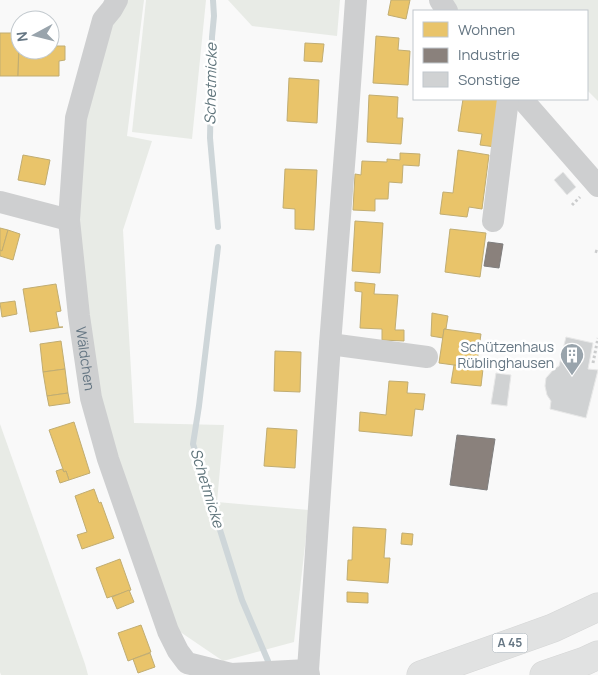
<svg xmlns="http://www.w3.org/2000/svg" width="598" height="675" font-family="Manrope,sans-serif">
	<rect width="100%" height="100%" fill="#f9f9f9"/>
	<g fill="#e8ebe6">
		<path d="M105 0H144L127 136 152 141 123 230 134 423 224 425 217 502 309 510 294 642 223 661 170 625 93 407 79 265 76 120Z"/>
		<path d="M146 0H206L192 139 132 132Z"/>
		<path d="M228 0H340L337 36 252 26Z"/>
		<path d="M443 0H598V101L587 90V11H451Z"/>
		<path d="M0 424 85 664 88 675H1L0 672Z"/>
	</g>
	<g fill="#e9c46a" stroke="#c1ad72">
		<path d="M391 0H410L406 19 388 15Z"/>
		<path d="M0 33H19L18 76H0Z"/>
		<path d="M376 36 399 38 398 50 410 51 408 85 373 83Z"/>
		<path d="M305 43 324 44 322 62 304 61Z"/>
		<path d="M19 46H20V50H50V46H65V60L59 61V76H18Z"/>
		<path d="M289 78 319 80 317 123 287 121Z"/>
		<path d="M369 95 398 97 397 118H403L401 144 367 142Z"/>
		<path d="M463 99H499L496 147 480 145 482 134 458 131Z"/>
		<path d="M458 150 489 155 482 209 469 207 467 217 440 214 443 192 453 193Z"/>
		<path d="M400 153 420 154 419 166 403 165 402 183 389 182 388 199H375V211L353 210 355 174 361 175 362 161 387 162V159L400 160Z"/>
		<path d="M23 155 50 160 45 185 18 180Z"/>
		<path d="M285 169 317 170 314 230 295 229V209L283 208Z"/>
		<path d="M355 221 383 223 380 273 352 271Z"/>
		<path d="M0 228 8 230 2 251 0 250Z"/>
		<path d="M450 229 486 233 480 277 445 272Z"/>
		<path d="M8 230 20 234 13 260 0 256V250L2 251Z"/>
		<path d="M355 282 375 284 374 294 398 295 395 330H404V341L382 340V329L360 328 362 292 355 291Z"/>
		<path d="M56 284 61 311 56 312 59 327H63L30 332 23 289Z"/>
		<path d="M15 301 17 314 2 317 0 303Z"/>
		<path d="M432 313 448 316 446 329H444L443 338 431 336Z"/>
		<path d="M444 329 481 334 476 368 439 363Z"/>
		<path d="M61 341 65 369 43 372 40 344Z"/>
		<path d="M275 351 301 352 300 392 274 391Z"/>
		<path d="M454 365 483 369 481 386 451 383Z"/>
		<path d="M65 369 68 393 47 396 43 372Z"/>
		<path d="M389 381 408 382 407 393 425 394 423 410 415 409 412 436 359 431 360 412 386 415Z"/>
		<path d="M68 393 70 403 49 406 47 396Z"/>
		<path d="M74 422 90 473 69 480 66 471 64 472 49 430Z"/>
		<path d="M267 428 297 430 295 468 264 466Z"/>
		<path d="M62 469 64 472 66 471 69 480 60 483 56 471Z"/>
		<path d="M94 489 99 503 101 502 114 538 82 549 77 535 87 532 75 496Z"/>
		<path d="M353 527 386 529 384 558H390L388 583 347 580 348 560H352Z"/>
		<path d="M402 533 413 534 412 545 401 544Z"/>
		<path d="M120 559 131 590 107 598 96 568Z"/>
		<path d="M129 590 134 602 117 609 112 597Z"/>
		<path d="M347 592 368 593V603L347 602Z"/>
		<path d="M141 625 151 652 128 661 118 633Z"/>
		<path d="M150 653 155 667 138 673 133 659Z"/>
	</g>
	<g fill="#8a817c" stroke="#7f7e7e">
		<path d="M488 242 503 244 499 268 484 266Z"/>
		<path d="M457 435 495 439 487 490 450 485Z"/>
	</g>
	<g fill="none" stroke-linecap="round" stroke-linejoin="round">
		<g stroke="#ced6d9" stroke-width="6">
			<path d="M213 0 214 16 212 37 210 138 218 227"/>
			<path d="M218 247 199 406 193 444 242 600 268 661"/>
		</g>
	</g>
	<g fill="#d0d2d3" stroke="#e8e8e8">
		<path d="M563 172 576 187 567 195 554 180Z"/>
		<path d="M566 337 593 343 588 369 598 370 586 418 550 409 551 401 547 395 545 386 546 378 554 369 559 366Z"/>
		<path d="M496 373 511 375 507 406 491 404Z"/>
	</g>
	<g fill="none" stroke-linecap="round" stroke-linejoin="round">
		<g stroke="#d5d6d6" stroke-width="29">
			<g id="motorway">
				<path d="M421 675 553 628 598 607"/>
				<path d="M544 675 585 661 598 655"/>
			</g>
		</g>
		<g stroke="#cbcccd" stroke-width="3" stroke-dasharray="2.5 2.5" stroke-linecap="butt">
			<path d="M572 205 580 197"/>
			<path d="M595 251 598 252"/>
			<path d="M593 363 598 338"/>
		</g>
		<g stroke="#cecfd0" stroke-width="22">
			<path id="s1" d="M117 0 112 9 103 20 76 118 69 220 79 316 91 398 108 459 168 631 178 651 187 663 231 674 308 670"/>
			<path d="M440 0 447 11"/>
			<path d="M522 99 598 186"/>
			<path d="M0 202 69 220"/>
			<path d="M493 221 508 99"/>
			<path d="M330 344 427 357"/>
			<path d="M309 675 308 670 330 344 347 127 356 0"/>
		</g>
		<use href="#motorway" stroke="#e1e2e2" stroke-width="28"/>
	</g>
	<defs>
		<g id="building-pin" transform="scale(1.25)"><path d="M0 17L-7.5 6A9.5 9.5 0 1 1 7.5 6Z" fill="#99a4ac" stroke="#fff"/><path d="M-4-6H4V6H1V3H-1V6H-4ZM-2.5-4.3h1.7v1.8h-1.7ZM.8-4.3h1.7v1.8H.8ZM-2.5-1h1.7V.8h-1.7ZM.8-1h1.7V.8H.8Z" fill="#fff"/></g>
	</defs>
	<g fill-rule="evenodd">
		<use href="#building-pin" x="572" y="355"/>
	</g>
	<g text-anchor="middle" stroke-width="5" stroke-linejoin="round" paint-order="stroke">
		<rect fill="#fff" stroke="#939fa8" stroke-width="1" x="492.5" y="633.5" width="35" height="19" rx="4"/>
		<g font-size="12" font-weight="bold" fill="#657683">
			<text x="510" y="647">A 45</text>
		</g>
		<g font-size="14" fill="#657683" stroke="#fff" text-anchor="end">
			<text x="554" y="352">Schützenhaus<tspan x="554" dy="16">Rüblinghausen</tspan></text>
		</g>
		<g font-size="14" fill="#657683" stroke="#fff">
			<text dy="5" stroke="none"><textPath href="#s1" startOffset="368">Wäldchen</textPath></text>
		</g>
		<g font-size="15" font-style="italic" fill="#60757c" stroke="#fff">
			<text transform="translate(211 84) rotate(-89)" y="5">Schetmicke</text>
			<text transform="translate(207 488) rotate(73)" y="5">Schetmicke</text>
		</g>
	</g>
	<rect x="413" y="10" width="175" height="90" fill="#ffffff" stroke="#c1c8cd"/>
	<rect x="423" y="22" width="25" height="15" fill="#e9c46a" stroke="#c1c8cd"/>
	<text x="458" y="35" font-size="15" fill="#657683">Wohnen</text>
	<rect x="423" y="48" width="25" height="15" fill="#8a817c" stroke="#c1c8cd"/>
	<text x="458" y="60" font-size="15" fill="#657683">Industrie</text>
	<rect x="423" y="72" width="25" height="15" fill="#d0d2d3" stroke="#c1c8cd"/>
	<text x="458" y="85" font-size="15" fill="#657683">Sonstige</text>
	<g transform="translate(35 35) rotate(263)"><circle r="24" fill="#ffffff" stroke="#c1c8cd"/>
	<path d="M0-4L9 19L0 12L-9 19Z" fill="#99a4ac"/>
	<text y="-8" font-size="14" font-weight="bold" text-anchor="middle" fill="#657683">N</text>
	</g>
</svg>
